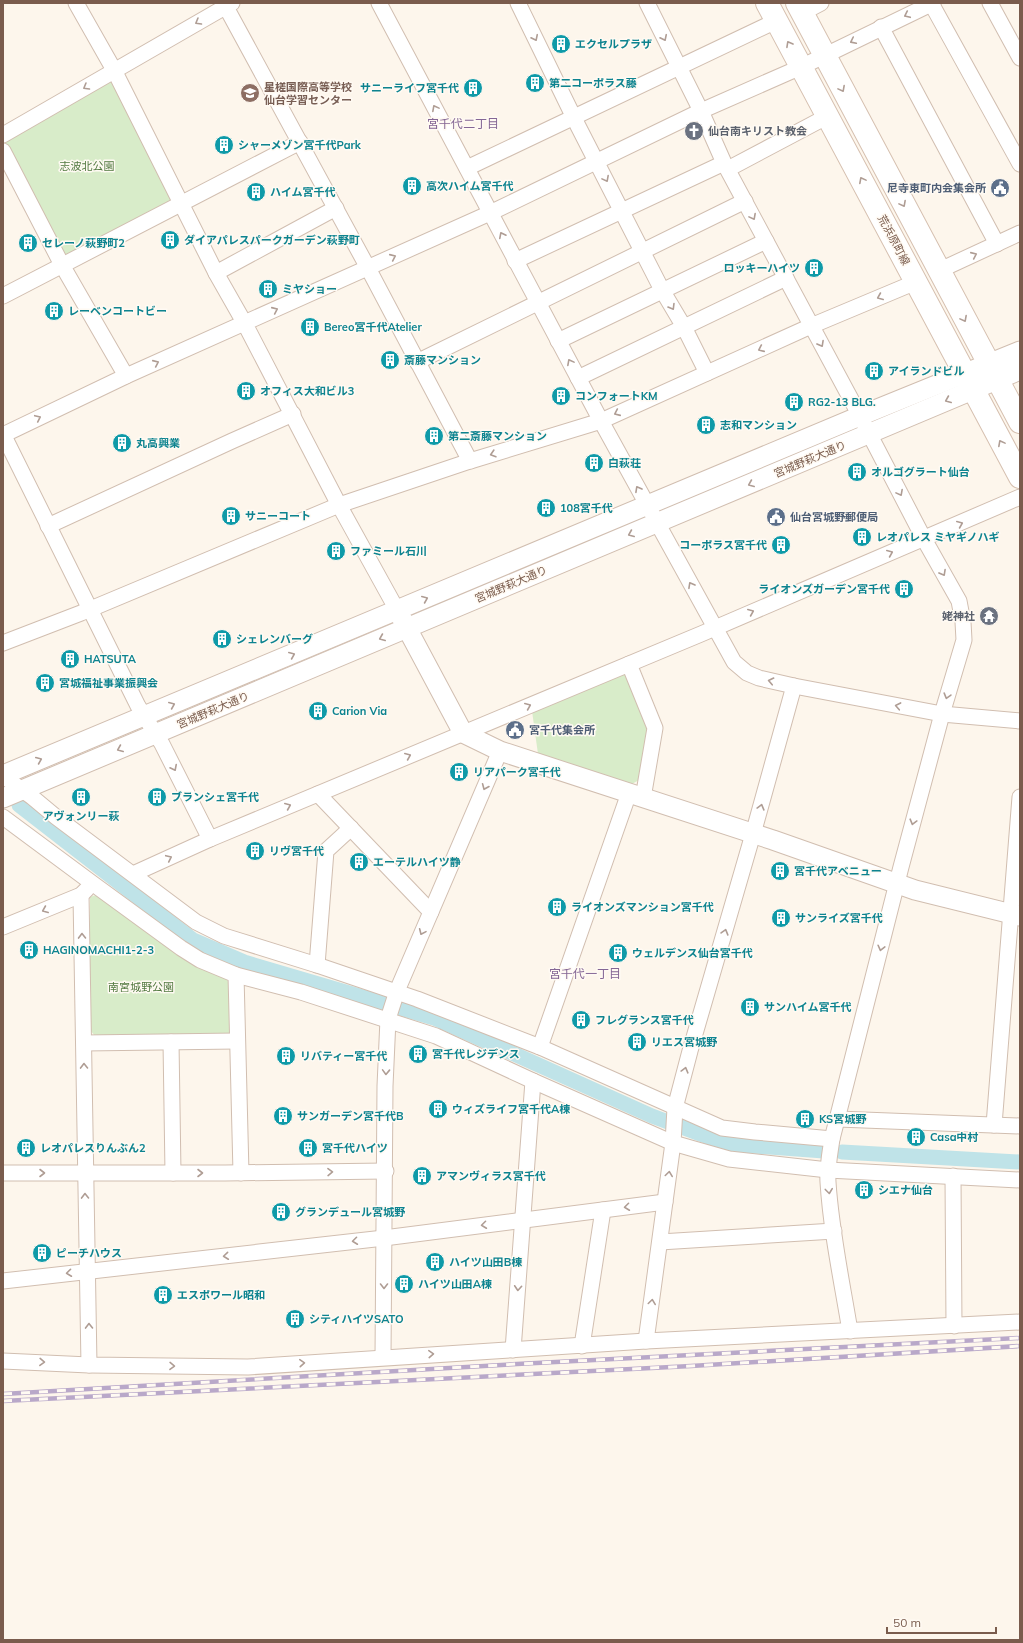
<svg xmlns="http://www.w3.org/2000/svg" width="1023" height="1643" font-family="Mulish,'Noto Sans JP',sans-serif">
	<rect width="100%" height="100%" fill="#fdf6ec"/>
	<g fill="#d8ecc9">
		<path d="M111 80 173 203 66 257 4 140Z"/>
		<path d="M633 521 635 523 426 611 424 609 425 608Z"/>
		<path d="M623 674 630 678 650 731 641 779 630 785 538 754 532 711Z"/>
		<path d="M99 894 224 976 232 987 234 1030 228 1037H96L90 1030V897Z"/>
	</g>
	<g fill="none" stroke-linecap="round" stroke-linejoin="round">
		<g stroke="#bfe3e8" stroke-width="15">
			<path d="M19 805 193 940 244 962 434 1018 652 1116 727 1144 824 1151"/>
			<path d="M842 1152 1020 1162"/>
		</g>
		<g stroke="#d1beb0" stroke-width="17">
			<g id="minor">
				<path d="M76 3 114 70 216 273 245 324 339 505 397 610"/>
				<path d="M379 3 601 421 734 662 747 673 759 678 794 686 942 714 1020 721"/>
				<path d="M518 3 578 126 662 290 684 327 707 373"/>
				<path d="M647 3 701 111 724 163 860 416 924 539 959 601 963 622 964 640 942 714 901 867 832 1139C830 1153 827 1167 828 1182 831 1231 842 1282 850 1331"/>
				<path d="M931 3 1020 164"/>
				<path d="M990 3 1020 58"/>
				<path d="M226 7 368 268 470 461"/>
				<path d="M802 13 821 3"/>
				<path d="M881 27 997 244"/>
				<path d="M3 135 232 3"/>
				<path d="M3 151 62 265 126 376"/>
				<path d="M467 168 776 21"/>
				<path d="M728 169 828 116"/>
				<path d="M515 261 724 163"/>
				<path d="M938 271 1020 233"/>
				<path d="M216 273 336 208"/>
				<path d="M3 296 300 142"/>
				<path d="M558 341 766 241"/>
				<path d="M417 362 745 201"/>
				<path d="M578 378 786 278"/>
				<path d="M3 434 138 706 162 744 210 839"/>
				<path d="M3 435 126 376 490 213 701 111 801 67 933 3"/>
				<path d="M48 526 232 441 293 414"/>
				<path d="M3 643 81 613 339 505 470 461 601 421 811 326 916 282"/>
				<path d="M629 664 655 728 643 798"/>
				<path d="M3 776 32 797 56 817 196 922 224 936 317 965 417 999 540 1047 722 1128 755 1132 832 1139"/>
				<path d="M318 794 431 912"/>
				<path d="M3 817 92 883 181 948 200 960 236 975 301 992 436 1036 533 1081 673 1143 729 1159 828 1170 1020 1180"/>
				<path d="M133 874 210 839 701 634 1020 497"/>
				<path d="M81 895 89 1365"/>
				<path d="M3 927 81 895 87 889"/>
				<path d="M317 965 326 851 351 828"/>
				<path d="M236 975 241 1173"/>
				<path d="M171 1042 173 1173"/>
				<path d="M84 1043 237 1041"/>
				<path d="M540 1047 629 793"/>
				<path d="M838 1119 1020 1126"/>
				<path d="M994 1125 1020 797"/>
				<path d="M3 1173H225L386 1171"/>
				<path d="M953 1176 954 1326"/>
				<path d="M660 1242 834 1231"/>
				<path d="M3 1281 384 1238 665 1202"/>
				<path d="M646 1341 673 1143 675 1108 690 1051 753 834 794 686"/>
				<path d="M582 1346 603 1210"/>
				<path d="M513 1350 533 1081"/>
				<path d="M383 1357 385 1086 388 1019 397 991 500 751"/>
				<path d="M3 1361 89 1365 248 1367 646 1341 1020 1322"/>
			</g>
		</g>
		<g stroke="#d1beb0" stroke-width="21">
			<g id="tertiary">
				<path d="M401 617 463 733 500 751 773 840 915 890 1020 916"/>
				<path d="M3 775 860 416 1020 351"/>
				<path d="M3 798 1020 370"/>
			</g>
		</g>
		<g stroke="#d6c0b0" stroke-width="24">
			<g id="secondary">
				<path d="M767 3 1020 477"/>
				<path d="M797 3 1020 422"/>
			</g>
		</g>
		<use href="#minor" stroke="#fff" stroke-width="15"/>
		<use href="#tertiary" stroke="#fff" stroke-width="19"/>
		<use href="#secondary" stroke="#fff" stroke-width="22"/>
		<g stroke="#b9a8c9" stroke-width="4.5">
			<g id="rail">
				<path d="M3 1394 517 1364 1020 1338"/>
				<path d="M3 1401 691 1366 1020 1346"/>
			</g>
		</g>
		<use href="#rail" stroke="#fffaf3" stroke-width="3" stroke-dasharray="9" stroke-linecap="butt"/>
	</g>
	<defs><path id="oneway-chevron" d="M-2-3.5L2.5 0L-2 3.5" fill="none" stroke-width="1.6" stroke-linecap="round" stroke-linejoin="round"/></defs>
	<g stroke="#af9d94">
		<use href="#oneway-chevron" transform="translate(907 15) rotate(155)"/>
		<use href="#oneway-chevron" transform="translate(198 22) rotate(150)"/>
		<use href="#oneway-chevron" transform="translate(535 38) rotate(64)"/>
		<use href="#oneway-chevron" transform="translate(664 38) rotate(64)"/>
		<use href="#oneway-chevron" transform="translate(853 41) rotate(154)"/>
		<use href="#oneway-chevron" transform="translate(789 44) rotate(-119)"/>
		<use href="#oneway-chevron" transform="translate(86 87) rotate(150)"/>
		<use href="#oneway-chevron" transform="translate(842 89) rotate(62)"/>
		<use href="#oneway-chevron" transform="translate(435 108) rotate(-118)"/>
		<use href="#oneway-chevron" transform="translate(606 179) rotate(62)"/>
		<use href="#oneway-chevron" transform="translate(862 180) rotate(-118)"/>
		<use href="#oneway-chevron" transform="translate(903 204) rotate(62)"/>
		<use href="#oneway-chevron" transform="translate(753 217) rotate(62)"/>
		<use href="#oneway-chevron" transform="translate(502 235) rotate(-117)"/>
		<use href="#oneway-chevron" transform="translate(974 255) rotate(-24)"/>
		<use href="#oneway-chevron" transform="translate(393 257) rotate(-24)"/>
		<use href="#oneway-chevron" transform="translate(880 297) rotate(157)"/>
		<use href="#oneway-chevron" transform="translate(672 307) rotate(59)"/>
		<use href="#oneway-chevron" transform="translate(275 310) rotate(-24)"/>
		<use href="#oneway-chevron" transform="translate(964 319) rotate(62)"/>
		<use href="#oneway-chevron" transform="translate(821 344) rotate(61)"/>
		<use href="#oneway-chevron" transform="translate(761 349) rotate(156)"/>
		<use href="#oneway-chevron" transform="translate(570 362) rotate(-118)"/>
		<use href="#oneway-chevron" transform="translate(156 363) rotate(-24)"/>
		<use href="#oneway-chevron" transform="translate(948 400) rotate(157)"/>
		<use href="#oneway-chevron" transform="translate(617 413) rotate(156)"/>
		<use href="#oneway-chevron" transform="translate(38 418) rotate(-25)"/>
		<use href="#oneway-chevron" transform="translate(1001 443) rotate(-118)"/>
		<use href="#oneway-chevron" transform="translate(493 454) rotate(163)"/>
		<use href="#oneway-chevron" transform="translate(751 484) rotate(157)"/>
		<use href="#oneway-chevron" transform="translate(638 489) rotate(-119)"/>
		<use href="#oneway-chevron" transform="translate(900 493) rotate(62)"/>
		<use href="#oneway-chevron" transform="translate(960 524) rotate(-23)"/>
		<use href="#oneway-chevron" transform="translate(631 534) rotate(157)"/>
		<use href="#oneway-chevron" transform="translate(890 553) rotate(-23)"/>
		<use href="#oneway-chevron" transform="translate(943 573) rotate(61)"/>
		<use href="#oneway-chevron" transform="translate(691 585) rotate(-119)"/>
		<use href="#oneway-chevron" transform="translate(425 599) rotate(-23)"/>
		<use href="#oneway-chevron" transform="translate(751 612) rotate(-23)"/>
		<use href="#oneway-chevron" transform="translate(382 638) rotate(157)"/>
		<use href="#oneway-chevron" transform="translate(292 655) rotate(-23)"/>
		<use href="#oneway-chevron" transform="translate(771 681) rotate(-168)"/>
		<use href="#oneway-chevron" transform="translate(947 696) rotate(106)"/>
		<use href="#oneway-chevron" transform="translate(172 705) rotate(-23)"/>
		<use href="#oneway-chevron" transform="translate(528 706) rotate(-23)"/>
		<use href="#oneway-chevron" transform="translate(898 706) rotate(-169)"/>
		<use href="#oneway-chevron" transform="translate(120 749) rotate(157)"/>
		<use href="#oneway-chevron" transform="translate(408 756) rotate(-23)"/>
		<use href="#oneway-chevron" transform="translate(39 760) rotate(-23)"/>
		<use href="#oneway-chevron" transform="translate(174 768) rotate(63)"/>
		<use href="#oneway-chevron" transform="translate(485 787) rotate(113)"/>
		<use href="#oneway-chevron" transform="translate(288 806) rotate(-23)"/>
		<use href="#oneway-chevron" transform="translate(761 807) rotate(-75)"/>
		<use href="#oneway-chevron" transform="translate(913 822) rotate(105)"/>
		<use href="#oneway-chevron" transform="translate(169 858) rotate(-25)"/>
		<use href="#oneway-chevron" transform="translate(45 910) rotate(157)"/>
		<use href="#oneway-chevron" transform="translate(422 932) rotate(114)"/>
		<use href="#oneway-chevron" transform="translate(725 932) rotate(-74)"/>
		<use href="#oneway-chevron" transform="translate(82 936) rotate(-91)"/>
		<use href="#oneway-chevron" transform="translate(881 948) rotate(104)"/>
		<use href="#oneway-chevron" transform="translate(84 1066) rotate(-91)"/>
		<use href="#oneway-chevron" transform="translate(685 1070) rotate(-75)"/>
		<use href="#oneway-chevron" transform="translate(386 1072) rotate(92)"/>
		<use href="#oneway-chevron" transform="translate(330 1172) rotate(-1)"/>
		<use href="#oneway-chevron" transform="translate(42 1173)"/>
		<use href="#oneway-chevron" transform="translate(200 1173)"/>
		<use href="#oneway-chevron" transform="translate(669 1174) rotate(-82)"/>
		<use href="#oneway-chevron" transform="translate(829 1191) rotate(83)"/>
		<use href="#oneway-chevron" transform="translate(85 1196) rotate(-91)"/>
		<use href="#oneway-chevron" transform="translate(627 1207) rotate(173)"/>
		<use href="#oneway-chevron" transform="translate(484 1225) rotate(173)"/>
		<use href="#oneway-chevron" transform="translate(355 1241) rotate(173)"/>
		<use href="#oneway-chevron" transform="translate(226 1256) rotate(174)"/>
		<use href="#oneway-chevron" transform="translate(69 1273) rotate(173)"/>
		<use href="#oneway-chevron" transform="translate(384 1286) rotate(90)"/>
		<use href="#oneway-chevron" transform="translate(518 1288) rotate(94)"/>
		<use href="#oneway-chevron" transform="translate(652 1302) rotate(-82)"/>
		<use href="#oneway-chevron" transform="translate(89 1326) rotate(-91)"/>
		<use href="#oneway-chevron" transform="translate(431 1354) rotate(-3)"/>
		<use href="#oneway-chevron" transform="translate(42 1362) rotate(2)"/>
		<use href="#oneway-chevron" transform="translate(302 1363) rotate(-4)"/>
		<use href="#oneway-chevron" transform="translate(172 1366) rotate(1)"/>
	</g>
	<defs>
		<g id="building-disc" transform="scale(1)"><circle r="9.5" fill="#0f9aa8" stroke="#fffaf3"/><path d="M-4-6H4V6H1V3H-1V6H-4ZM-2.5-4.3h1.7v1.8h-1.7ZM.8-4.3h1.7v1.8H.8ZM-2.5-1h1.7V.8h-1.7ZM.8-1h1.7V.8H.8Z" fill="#fff"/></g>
		<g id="school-disc" transform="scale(1)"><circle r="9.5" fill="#8d6e63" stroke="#fffaf3"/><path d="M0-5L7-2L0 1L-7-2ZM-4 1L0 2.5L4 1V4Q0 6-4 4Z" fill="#fff"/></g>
		<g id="church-disc" transform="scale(1)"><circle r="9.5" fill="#6b7280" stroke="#fffaf3"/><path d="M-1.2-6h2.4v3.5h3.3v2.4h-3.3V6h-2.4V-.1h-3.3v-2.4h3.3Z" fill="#fff"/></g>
		<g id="civic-disc" transform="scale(1)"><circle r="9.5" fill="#5c6f8a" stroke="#fffaf3"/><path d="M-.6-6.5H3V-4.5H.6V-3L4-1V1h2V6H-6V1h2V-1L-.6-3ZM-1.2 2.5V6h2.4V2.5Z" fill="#fff"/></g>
		<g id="temple-disc" transform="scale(1)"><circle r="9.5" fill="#6b7280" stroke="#fffaf3"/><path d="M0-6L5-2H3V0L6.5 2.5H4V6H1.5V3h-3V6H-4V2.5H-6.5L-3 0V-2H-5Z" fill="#fff"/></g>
	</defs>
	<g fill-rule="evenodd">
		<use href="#building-disc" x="561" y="44"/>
		<use href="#building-disc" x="535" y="83"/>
		<use href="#building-disc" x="473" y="88"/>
		<use href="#school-disc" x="250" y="93"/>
		<use href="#church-disc" x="694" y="131"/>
		<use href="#building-disc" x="224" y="145"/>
		<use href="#building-disc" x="412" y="186"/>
		<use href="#civic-disc" x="1000" y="188"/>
		<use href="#building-disc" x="256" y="192"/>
		<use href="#building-disc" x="170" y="240"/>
		<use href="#building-disc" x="28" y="243"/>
		<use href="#building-disc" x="814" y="268"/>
		<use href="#building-disc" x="268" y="289"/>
		<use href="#building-disc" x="54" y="311"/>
		<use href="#building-disc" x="310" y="327"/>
		<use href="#building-disc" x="390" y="360"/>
		<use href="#building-disc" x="874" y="371"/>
		<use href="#building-disc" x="246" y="391"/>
		<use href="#building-disc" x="561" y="396"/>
		<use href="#building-disc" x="794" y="402"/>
		<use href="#building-disc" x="706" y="425"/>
		<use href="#building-disc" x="434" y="436"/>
		<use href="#building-disc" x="122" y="443"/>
		<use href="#building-disc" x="594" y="463"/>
		<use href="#building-disc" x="857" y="472"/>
		<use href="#building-disc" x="546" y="508"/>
		<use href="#building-disc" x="231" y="516"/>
		<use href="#civic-disc" x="776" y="517"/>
		<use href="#building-disc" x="862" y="537"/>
		<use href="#building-disc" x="781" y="545"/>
		<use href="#building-disc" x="336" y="551"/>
		<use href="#building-disc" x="904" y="589"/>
		<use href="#temple-disc" x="989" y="616"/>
		<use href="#building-disc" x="222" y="639"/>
		<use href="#building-disc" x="70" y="659"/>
		<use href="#building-disc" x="45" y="683"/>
		<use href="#building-disc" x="318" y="711"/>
		<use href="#civic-disc" x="515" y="730"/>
		<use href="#building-disc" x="459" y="772"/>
		<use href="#building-disc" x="81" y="797"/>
		<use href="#building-disc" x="157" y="797"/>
		<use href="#building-disc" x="255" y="851"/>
		<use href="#building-disc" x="359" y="862"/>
		<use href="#building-disc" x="780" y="871"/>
		<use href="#building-disc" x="557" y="907"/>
		<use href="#building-disc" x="781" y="918"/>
		<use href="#building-disc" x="29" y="950"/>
		<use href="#building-disc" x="618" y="953"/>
		<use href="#building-disc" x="750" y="1007"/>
		<use href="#building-disc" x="581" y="1020"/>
		<use href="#building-disc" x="637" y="1042"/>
		<use href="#building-disc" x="418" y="1054"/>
		<use href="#building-disc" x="286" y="1056"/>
		<use href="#building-disc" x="438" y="1109"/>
		<use href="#building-disc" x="283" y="1116"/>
		<use href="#building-disc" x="805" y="1119"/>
		<use href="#building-disc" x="916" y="1137"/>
		<use href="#building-disc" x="26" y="1148"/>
		<use href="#building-disc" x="308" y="1148"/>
		<use href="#building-disc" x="422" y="1176"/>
		<use href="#building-disc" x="864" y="1190"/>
		<use href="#building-disc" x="281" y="1212"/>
		<use href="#building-disc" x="42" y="1253"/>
		<use href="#building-disc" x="435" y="1262"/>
		<use href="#building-disc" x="404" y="1284"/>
		<use href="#building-disc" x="163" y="1295"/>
		<use href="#building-disc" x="295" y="1319"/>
	</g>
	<g text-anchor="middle" stroke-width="3" stroke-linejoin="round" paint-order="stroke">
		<g font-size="11" font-weight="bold" fill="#0d838f" stroke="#fffaf3" text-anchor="start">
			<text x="575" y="48">エクセルプラザ</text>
			<text x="549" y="87">第二コーポラス藤</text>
			<text x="459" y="92" text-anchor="end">サニーライフ宮千代</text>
			<text x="238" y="149">シャーメゾン宮千代Park</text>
			<text x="426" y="190">高次ハイム宮千代</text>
			<text x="270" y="196">ハイム宮千代</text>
			<text x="184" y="244">ダイアパレスパークガーデン萩野町</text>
			<text x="42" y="247">セレーノ萩野町2</text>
			<text x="800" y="272" text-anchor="end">ロッキーハイツ</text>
			<text x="282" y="293">ミヤショー</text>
			<text x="68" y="315">レーベンコートビー</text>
			<text x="324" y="331">Bereo宮千代Atelier</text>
			<text x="404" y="364">斎藤マンション</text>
			<text x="888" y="375">アイランドビル</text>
			<text x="260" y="395">オフィス大和ビル3</text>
			<text x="575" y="400">コンフォートKM</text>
			<text x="808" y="406">RG2-13 BLG.</text>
			<text x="720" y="429">志和マンション</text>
			<text x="448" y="440">第二斎藤マンション</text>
			<text x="136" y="447">丸高興業</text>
			<text x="608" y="467">白萩荘</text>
			<text x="871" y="476">オルゴグラート仙台</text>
			<text x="560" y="512">108宮千代</text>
			<text x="245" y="520">サニーコート</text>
			<text x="876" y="541">レオパレス ミヤギノハギ</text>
			<text x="767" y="549" text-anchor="end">コーポラス宮千代</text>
			<text x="350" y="555">ファミール石川</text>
			<text x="890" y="593" text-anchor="end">ライオンズガーデン宮千代</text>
			<text x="236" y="643">シェレンバーグ</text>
			<text x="84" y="663">HATSUTA</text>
			<text x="59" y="687">宮城福祉事業振興会</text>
			<text x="332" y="715">Carion Via</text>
			<text x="473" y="776">リアパーク宮千代</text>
			<text x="171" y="801">ブランシェ宮千代</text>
			<text x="81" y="820" text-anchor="middle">アヴォンリー萩</text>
			<text x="269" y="855">リヴ宮千代</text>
			<text x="373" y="866">エーテルハイツ静</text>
			<text x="794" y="875">宮千代アベニュー</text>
			<text x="571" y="911">ライオンズマンション宮千代</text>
			<text x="795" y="922">サンライズ宮千代</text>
			<text x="43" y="954">HAGINOMACHI1-2-3</text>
			<text x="632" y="957">ウェルデンス仙台宮千代</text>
			<text x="764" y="1011">サンハイム宮千代</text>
			<text x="595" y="1024">フレグランス宮千代</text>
			<text x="651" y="1046">リエス宮城野</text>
			<text x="432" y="1058">宮千代レジデンス</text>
			<text x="300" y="1060">リバティー宮千代</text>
			<text x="452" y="1113">ウィズライフ宮千代A棟</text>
			<text x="297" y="1120">サンガーデン宮千代B</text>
			<text x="819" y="1123">KS宮城野</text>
			<text x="930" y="1141">Casa中村</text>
			<text x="40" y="1152">レオパレスりんぶん2</text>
			<text x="322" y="1152">宮千代ハイツ</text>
			<text x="436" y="1180">アマンヴィラス宮千代</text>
			<text x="878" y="1194">シエナ仙台</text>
			<text x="295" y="1216">グランデュール宮城野</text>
			<text x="56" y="1257">ピーチハウス</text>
			<text x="449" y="1266">ハイツ山田B棟</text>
			<text x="418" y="1288">ハイツ山田A棟</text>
			<text x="177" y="1299">エスポワール昭和</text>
			<text x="309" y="1323">シティハイツSATO</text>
		</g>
		<g font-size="11" font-weight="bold" fill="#785e54" stroke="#fffaf3" text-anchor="start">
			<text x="264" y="91">星槎国際高等学校<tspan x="264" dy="13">仙台学習センター</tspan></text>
		</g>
		<g font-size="11" font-weight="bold" fill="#5b616d" stroke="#fffaf3" text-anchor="start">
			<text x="708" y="135">仙台南キリスト教会</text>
			<text x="975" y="620" text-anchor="end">姥神社</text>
		</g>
		<g font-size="11" fill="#537a41" stroke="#fffaf3">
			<text x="87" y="170">志波北公園</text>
			<text x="141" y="991">南宮城野公園</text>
		</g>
		<g font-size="11" font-weight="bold" fill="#4e5e75" stroke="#fffaf3" text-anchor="start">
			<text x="986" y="192" text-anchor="end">尼寺東町内会集会所</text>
			<text x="790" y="521">仙台宮城野郵便局</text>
			<text x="529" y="734">宮千代集会所</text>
		</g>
		<g font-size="11" fill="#7a5c4d" stroke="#fffaf3">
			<text transform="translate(894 240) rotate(62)" y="4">荒浜原町線</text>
			<text transform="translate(810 459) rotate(-23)" y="4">宮城野萩大通り</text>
			<text transform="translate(511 584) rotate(-23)" y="4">宮城野萩大通り</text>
			<text transform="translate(213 710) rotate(-23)" y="4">宮城野萩大通り</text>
		</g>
		<g font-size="12" fill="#846695" stroke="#fffaf3">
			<text x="463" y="128">宮千代二丁目</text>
			<text x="585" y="978">宮千代一丁目</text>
		</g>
	</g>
	<rect width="1023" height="1643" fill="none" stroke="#7a5c4d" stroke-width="8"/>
	<path d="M887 1627v6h109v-6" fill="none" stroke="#7a5c4d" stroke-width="2"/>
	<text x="893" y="1627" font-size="12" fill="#7a5c4d" stroke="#fffaf3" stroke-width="3" paint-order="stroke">50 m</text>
</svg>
